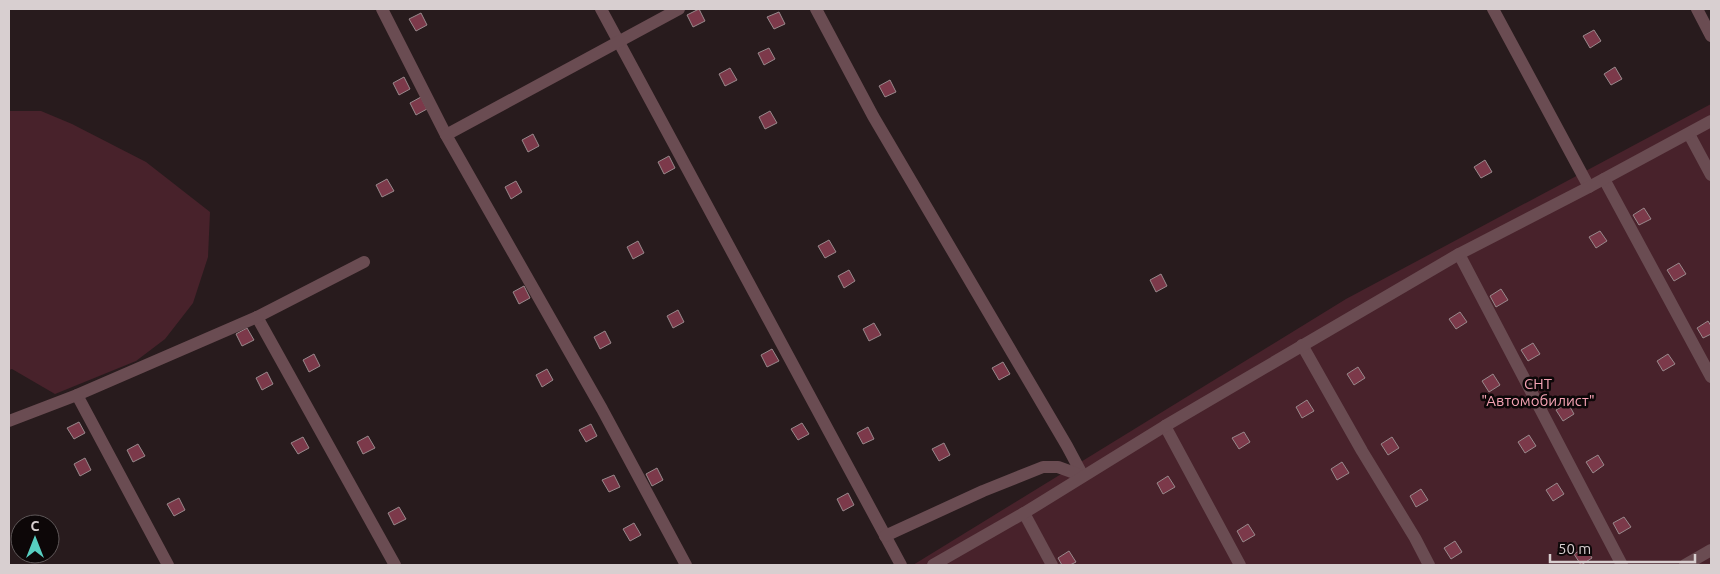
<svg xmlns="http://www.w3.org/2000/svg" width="1720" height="574" font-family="Ubuntu,sans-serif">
	<rect width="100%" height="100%" fill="#281b1d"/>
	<g fill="#48222b">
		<path d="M1711 104V565H913L1346 299Z"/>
		<path d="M9 111H41L72 124 146 162 210 212 208 257 193 303 165 339 136 361 55 394 12 369 9 370Z"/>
	</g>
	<g fill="#7c394a" stroke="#99898c">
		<path d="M699 9 705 21 693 27 687 15Z"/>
		<path d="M779 12 785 24 774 29 767 17Z"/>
		<path d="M421 13 427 25 416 31 409 19Z"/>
		<path d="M1594 30 1601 41 1590 48 1583 36Z"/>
		<path d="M769 48 775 59 764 65 758 53Z"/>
		<path d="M1615 67 1622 79 1611 85 1604 74Z"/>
		<path d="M730 68 737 80 725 86 719 74Z"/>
		<path d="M404 77 410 89 399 95 393 83Z"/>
		<path d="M890 80 896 92 885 97 879 86Z"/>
		<path d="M421 97 427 109 416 115 410 103Z"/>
		<path d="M770 111 777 123 765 129 759 117Z"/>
		<path d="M533 134 539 146 528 152 522 140Z"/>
		<path d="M669 156 675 168 664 174 658 162Z"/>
		<path d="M1485 160 1492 172 1481 178 1474 167Z"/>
		<path d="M387 179 394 191 382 197 376 185Z"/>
		<path d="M516 181 522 192 511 199 505 187Z"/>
		<path d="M1644 208 1651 219 1639 225 1633 215Z"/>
		<path d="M1600 231 1607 241 1596 248 1589 237Z"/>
		<path d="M829 240 836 252 825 258 818 246Z"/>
		<path d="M638 241 644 253 633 259 627 247Z"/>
		<path d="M1679 263 1686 274 1674 281 1667 270Z"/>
		<path d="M849 270 855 281 844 288 838 276Z"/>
		<path d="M1161 274 1167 286 1156 292 1150 280Z"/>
		<path d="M524 286 530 298 519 304 513 292Z"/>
		<path d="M1501 289 1508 300 1496 307 1490 296Z"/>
		<path d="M678 310 684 322 673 328 667 316Z"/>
		<path d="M1460 312 1467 322 1456 329 1449 319Z"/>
		<path d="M1708 321 1711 326V334L1703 338 1697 328Z"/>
		<path d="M874 323 881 335 869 341 863 329Z"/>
		<path d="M247 328 254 340 242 346 236 334Z"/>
		<path d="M605 331 611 343 600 349 594 337Z"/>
		<path d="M1533 343 1540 354 1528 361 1521 350Z"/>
		<path d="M772 349 779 361 767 367 761 355Z"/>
		<path d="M314 354 320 366 309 372 303 360Z"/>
		<path d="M1668 354 1675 364 1663 371 1657 361Z"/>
		<path d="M1003 362 1010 374 999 380 992 368Z"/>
		<path d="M1358 367 1365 378 1354 385 1347 374Z"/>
		<path d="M547 369 553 380 542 387 536 375Z"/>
		<path d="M267 372 273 384 262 390 256 378Z"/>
		<path d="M1493 374 1500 385 1489 392 1482 381Z"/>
		<path d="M1307 400 1314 411 1302 418 1296 407Z"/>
		<path d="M1568 403 1574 414 1563 421 1556 410Z"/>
		<path d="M79 422 85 433 74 439 67 428Z"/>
		<path d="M802 423 809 434 798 440 791 429Z"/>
		<path d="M591 424 597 436 586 442 579 430Z"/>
		<path d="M868 427 874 439 863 444 857 433Z"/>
		<path d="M1244 432 1250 442 1239 449 1232 438Z"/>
		<path d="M1529 435 1536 446 1525 453 1518 442Z"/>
		<path d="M368 436 375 448 363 454 357 442Z"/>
		<path d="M303 437 309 448 298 454 291 443Z"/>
		<path d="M1392 437 1399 448 1388 455 1381 444Z"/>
		<path d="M944 443 950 455 939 461 932 449Z"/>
		<path d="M138 444 145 456 133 462 127 450Z"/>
		<path d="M1598 455 1604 465 1593 473 1586 462Z"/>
		<path d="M85 458 91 470 80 476 74 464Z"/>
		<path d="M1342 462 1349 473 1337 480 1331 469Z"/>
		<path d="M657 468 663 480 652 486 646 474Z"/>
		<path d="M614 475 620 487 609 492 602 480Z"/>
		<path d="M1168 476 1175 487 1163 494 1157 483Z"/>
		<path d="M1557 483 1564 494 1553 501 1546 490Z"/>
		<path d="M1421 489 1428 500 1416 507 1410 496Z"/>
		<path d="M848 493 854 505 843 511 837 499Z"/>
		<path d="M179 498 185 510 174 516 167 504Z"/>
		<path d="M399 507 406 519 394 525 388 513Z"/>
		<path d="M1624 517 1631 527 1619 534 1613 523Z"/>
		<path d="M634 523 641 535 630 541 623 529Z"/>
		<path d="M1248 524 1255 535 1243 542 1237 531Z"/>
		<path d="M1455 541 1462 552 1451 559 1444 548Z"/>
		<path d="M1586 547 1592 558 1581 565 1574 554Z"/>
		<path d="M1069 551 1076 562 1070 565H1062L1058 558Z"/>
	</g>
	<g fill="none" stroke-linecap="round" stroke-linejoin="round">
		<g stroke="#6a4c52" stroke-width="12">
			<path d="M382 9 446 135 602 409 686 565"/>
			<path d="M601 9 901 565"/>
			<path d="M816 9 873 116 1067 446 1083 476"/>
			<path d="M1493 9 1589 187"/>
			<path d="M1697 9 1711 36"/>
			<path d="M1689 134 1711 175"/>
			<path d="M446 135 679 9"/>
			<path d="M1604 179 1711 377"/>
			<path d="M1459 254 1622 565"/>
			<path d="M257 317 395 565"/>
			<path d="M1302 345 1362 451 1415 538 1429 565"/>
			<path d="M77 395 168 565"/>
			<path d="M9 421 77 395 257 317 364 262"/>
			<path d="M1165 426 1240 565"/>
			<path d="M1024 513 1052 565"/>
			<path d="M885 536 983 491 1043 467H1058L1083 476"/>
			<path d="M933 565 1024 513 1165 426 1459 254 1589 187 1711 121"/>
			<path d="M1685 565 1711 550"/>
		</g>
	</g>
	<g text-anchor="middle" stroke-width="5" stroke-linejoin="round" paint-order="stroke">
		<g font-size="15" fill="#f5a3b4" stroke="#0d0708">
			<text x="1538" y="389">СНТ<tspan x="1538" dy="17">"Автомобилист"</tspan></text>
		</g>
	</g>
	<rect width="1720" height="574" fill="none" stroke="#d8cfd0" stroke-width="20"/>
	<g transform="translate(35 539)"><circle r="24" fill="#0d0708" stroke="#5e5758"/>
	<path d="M0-4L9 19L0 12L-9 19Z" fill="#57cec1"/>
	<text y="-8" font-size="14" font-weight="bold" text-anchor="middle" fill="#d8cfd0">С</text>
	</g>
	<path d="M1550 554v8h145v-8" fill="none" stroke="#d8cfd0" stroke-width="2.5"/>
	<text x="1558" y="554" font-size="15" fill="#d8cfd0" stroke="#0d0708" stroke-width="4" paint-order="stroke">50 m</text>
</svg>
